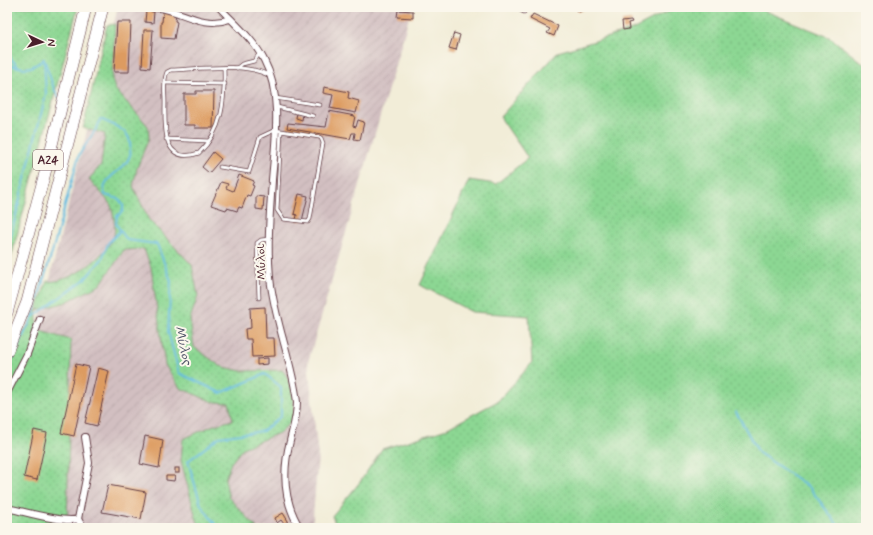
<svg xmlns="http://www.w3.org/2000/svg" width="873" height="535" font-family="Mynerve,sans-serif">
	<defs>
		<pattern id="industrial-furrows" width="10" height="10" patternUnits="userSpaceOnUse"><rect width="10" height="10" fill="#d2bfc1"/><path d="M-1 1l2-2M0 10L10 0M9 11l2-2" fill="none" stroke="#b6a4a6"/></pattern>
		<pattern id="grass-dots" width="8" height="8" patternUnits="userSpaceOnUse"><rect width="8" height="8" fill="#8cd793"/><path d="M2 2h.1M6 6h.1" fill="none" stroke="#7ab87f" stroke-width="1.8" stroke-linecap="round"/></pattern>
	</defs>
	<rect width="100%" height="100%" fill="#fbf7ec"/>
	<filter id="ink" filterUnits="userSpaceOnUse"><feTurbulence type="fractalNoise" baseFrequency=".025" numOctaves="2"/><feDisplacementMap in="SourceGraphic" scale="8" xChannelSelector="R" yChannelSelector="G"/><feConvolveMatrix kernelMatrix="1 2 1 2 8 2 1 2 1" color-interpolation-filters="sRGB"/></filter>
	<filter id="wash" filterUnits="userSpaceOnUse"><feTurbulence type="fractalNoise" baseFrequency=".012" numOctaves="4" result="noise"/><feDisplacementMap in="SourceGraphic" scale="16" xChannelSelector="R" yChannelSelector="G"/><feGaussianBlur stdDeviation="0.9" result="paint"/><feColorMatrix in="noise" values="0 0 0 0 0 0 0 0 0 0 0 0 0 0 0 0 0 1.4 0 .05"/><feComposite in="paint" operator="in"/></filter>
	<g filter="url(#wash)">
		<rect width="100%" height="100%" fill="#f2edd8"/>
		<path fill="url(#industrial-furrows)" d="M118 7H412L308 362 318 456 312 528H67L71 340 37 330Z"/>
		<g fill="url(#grass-dots)" stroke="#6b7b5f">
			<path d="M7 7H78L7 273Z"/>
			<path d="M677 7H756L831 38 866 66V528H337L332 516 360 482 382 449 444 430 498 401 532 363 529 316 472 312 420 285 469 180 496 184 528 158 500 117 558 52 632 30Z"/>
			<path d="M115 24 112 79 115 89 148 126 149 138 137 168 133 186 149 220 192 265 198 296 190 319 194 347 220 366 241 371 282 370C293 382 294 403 294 419L279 433 243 448 231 463 225 479 229 498 257 528H201L196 518 181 461 183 439 214 425 233 420 229 403 213 402 180 388 165 365 151 267 144 249 124 250 100 285 64 303 37 310V330L71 340 67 528H7V360L37 309 47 281C68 285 108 255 114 235 116 229 113 215 112 208 110 201 94 186 89 179L101 165 105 134 83 128 107 25Z"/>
		</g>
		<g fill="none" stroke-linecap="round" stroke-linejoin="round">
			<g stroke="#64bce1" stroke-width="2">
				<path d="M7 48 11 59 19 67"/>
				<path d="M45 62 54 89 59 97"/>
				<path d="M7 64C25 69 29 71 44 59"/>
				<path d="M7 251 46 94 44 59"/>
				<path d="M33 317 84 280 102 259 108 243 120 231"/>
				<path d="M7 369 32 318 53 249 79 155 98 126 100 119C113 125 133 130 130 149 130 151 131 153 130 155 126 172 99 176 105 195L119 199 123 205V211L117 216 116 224 127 240 157 244 171 281 168 331 179 373 221 393 265 374 281 387V416L263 431 219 437 188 461 201 505 218 528"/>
				<path d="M736 412 759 453 809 487 840 528"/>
			</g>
		</g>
		<g id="blocks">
			<g fill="#dd9b61">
				<path d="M577 7H588L579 12 575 8Z"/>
				<path d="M398 10 413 11V18L397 17Z"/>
				<path d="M146 11 154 12 153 23 145 22Z"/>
				<path d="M163 12 176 13 175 21 177 22 174 39 161 38V22H162Z"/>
				<path d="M533 14 558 26 554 36 547 33 550 29 530 19Z"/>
				<path d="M631 20 632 22 628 23 629 29 623 30 622 21Z"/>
				<path d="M117 22H131L129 72H114Z"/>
				<path d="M144 30H153L150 68 142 67Z"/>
				<path d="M454 33 460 35 456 50 449 48Z"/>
				<path d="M324 87 349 92 348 98 359 101 356 113 330 108 333 95 323 93Z"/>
				<path d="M196 91H214L213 128H195V125H184V94H196Z"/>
				<path d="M329 111 355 116 353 126 356 127 358 120 364 122 360 140 354 139 355 133H352L350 139 287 128 288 123 326 127Z"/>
				<path d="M297 113 303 114 302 120 296 118Z"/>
				<path d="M213 152 221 159 209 173 202 167Z"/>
				<path d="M239 175 254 181 252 185 254 186 250 196 247 195 242 208 239 207 237 211 227 208 226 210 211 205 221 182 228 184 226 188 233 191Z"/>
				<path d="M299 194 308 196 302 221 296 220 297 215 294 214Z"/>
				<path d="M256 196 264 197 263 210 256 209Z"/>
				<path d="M265 307 266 338H274L275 356 252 357 251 339H246L245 329 251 328 250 308Z"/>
				<path d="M268 358V364L257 365V359Z"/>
				<path d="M76 364 89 367 74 436 61 433Z"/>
				<path d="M98 368 109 371 97 426 85 423Z"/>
				<path d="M34 430 47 433 37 480 24 477Z"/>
				<path d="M145 436 163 440 159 468 140 464Z"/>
				<rect x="175" y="468" width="4" height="5"/>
				<path d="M166 476H175L174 481 166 480Z"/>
				<path d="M108 485 146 492 141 519 102 512Z"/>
				<path d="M283 513 288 521 284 524 281 520 277 523 275 518Z"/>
			</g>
		</g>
	</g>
	<g filter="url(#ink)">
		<use href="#blocks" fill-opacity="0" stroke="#633e45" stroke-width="1"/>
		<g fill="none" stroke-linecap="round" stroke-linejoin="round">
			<g stroke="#633e45" stroke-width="4.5">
				<g id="lane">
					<path d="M514 7 524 12"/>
					<path d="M224 68C225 100 223 130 199 153 161 166 165 125 165 102 165 93 163 80 167 72L171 70C199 69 246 62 270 76"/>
					<path d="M237 68 242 64 254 61 260 53"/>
					<path d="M165 83 225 84"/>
					<path d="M275 98 320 105"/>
					<path d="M277 107 313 116"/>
					<path d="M166 139 209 141"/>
					<path d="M220 167 249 172 260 137 275 130 281 131 319 137 321 138 323 143 310 219 308 222 283 219 277 210 281 131"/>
					<path d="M259 298 257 243 261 240 270 239"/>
				</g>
			</g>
			<g stroke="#633e45" stroke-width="8">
				<g id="street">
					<path d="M219 7C235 24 254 40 264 60 283 96 275 142 272 180 270 212 267 245 270 277 274 320 292 360 297 402 297 416 293 428 290 441 282 472 283 501 300 528"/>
					<path d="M140 8C176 2 196 31 230 19"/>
					<path d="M7 393 27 354 40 319"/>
					<path d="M7 508C22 511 65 524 78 519L89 463 85 437"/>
					<path d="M78 519 83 528"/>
				</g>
			</g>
			<g stroke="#633e45" stroke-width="12">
				<g id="highway">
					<path d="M7 313 45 173 86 7"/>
					<path d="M7 352 27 302 103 7"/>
				</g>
			</g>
			<use href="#lane" stroke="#fff" stroke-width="3"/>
			<use href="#street" stroke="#fff" stroke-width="6"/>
			<use href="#highway" stroke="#fff" stroke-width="11"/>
		</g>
	</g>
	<g text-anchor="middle" stroke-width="4" stroke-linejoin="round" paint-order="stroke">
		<rect fill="#fbf7ec" stroke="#7f6065" stroke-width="1" x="33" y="150" width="30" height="20" rx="3"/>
		<g font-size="12" font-weight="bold" fill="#4a1f2b">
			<text x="48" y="164">Α24</text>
		</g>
		<g font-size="13" fill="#4a1f2b" stroke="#fbf7ec">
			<text transform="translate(260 262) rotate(-92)" y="5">Μύλοι</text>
		</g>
		<g font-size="14" font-style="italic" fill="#53566b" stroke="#fbf7ec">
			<text transform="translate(184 345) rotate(77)" y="5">Μύλος</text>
		</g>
	</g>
	<rect width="873" height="535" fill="none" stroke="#fbf7ec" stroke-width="24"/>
	<g transform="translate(42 42) rotate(94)" stroke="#fbf7ec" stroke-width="3" paint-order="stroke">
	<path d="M0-3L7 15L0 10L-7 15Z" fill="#4a1f2b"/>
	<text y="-6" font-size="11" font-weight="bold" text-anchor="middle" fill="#4a1f2b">N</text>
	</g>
</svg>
